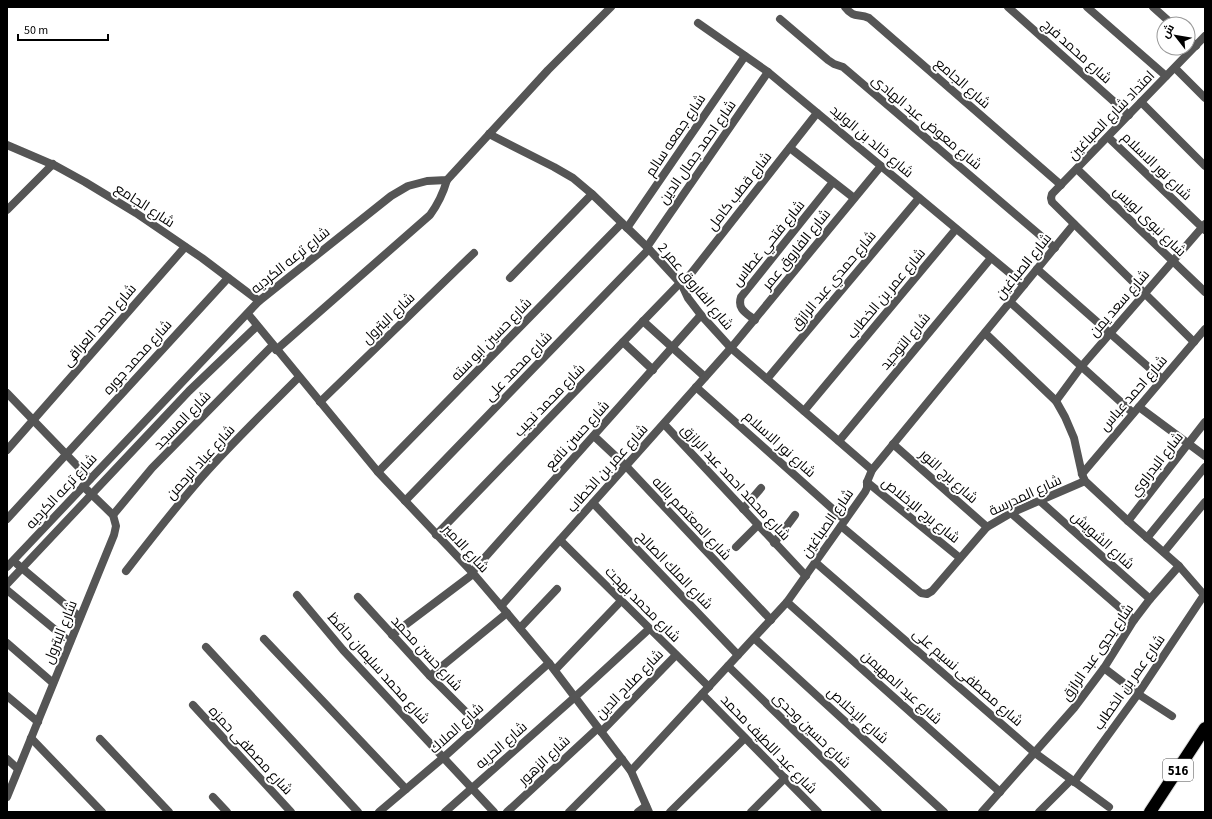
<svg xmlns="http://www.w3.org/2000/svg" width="1212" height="819" font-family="'Source Sans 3',Cairo,sans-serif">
	<rect width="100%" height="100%" fill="#fff"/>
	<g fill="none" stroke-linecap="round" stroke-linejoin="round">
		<g stroke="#dbdbdb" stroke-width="14">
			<path id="highway" d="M1150 812 1205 728"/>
		</g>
		<g stroke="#555" stroke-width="8">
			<path d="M845 7C854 19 858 13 869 18L1061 185"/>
			<path d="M1008 7 1129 115"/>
			<path d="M1087 7 1166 76"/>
			<path d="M1153 7 1172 24"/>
			<path d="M780 19 828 60 834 64 843 67 1055 248"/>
			<path d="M698 23 768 72 1024 285"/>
			<path d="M1188 38 1196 46"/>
			<path d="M1175 68 1205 98"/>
			<path d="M1141 102 1205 166"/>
			<path d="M489 134 554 167 573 178 592 194 647 247 682 285 688 298 701 315 731 348 872 470"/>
			<path d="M1108 137 1205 230"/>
			<path d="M7 145 56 166 85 182 136 213 202 258 259 301"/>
			<path d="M790 148 854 198"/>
			<path d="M1077 169 1205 292"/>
			<path d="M7 210 53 164"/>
			<path d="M627 228 745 56"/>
			<path d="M647 247 768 72"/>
			<path d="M1037 269 1162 379"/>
			<path d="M510 278 592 194"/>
			<path d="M682 285 817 113"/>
			<path d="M1010 302 1133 413"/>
			<path d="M248 314 378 472 472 572 501 606 549 663 631 771 649 812"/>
			<path d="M755 320C746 313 737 309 741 297L833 182"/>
			<path d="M643 321 705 377"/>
			<path d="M985 333 1056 401 1065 417 1074 438 1082 474 1085 481 1128 521 1179 566 1205 596"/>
			<path d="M623 342 653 370"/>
			<path d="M1194 342 1052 202 1051 198 1052 194 1205 36"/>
			<path d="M276 350 430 215C438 204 443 194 447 180"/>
			<path d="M767 379 919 198"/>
			<path d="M696 387 845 520"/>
			<path d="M7 393 90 479"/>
			<path d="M1056 401 1081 367 1205 224"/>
			<path d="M320 402 474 253"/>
			<path d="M1139 407 1205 456"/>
			<path d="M804 411 956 229"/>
			<path d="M664 424 806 576"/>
			<path d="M594 436 626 466 771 620"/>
			<path d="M839 441 991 258"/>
			<path d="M893 444 987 527"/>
			<path d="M7 450 185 247"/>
			<path d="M378 472 622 223"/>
			<path d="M1082 474 1205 329"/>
			<path d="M867 482 960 558"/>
			<path d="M405 501 649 249"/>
			<path d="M1040 501 1150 599"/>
			<path d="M593 503 738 655"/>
			<path d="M743 509 761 488"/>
			<path d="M1011 513 1134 620"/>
			<path d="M113 515 152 468 273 345"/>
			<path d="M7 519 228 278"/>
			<path d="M1128 521 1205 422"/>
			<path d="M841 526 921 593 927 594 932 591 987 527 1011 513 1085 481"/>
			<path d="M436 535 680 283"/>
			<path d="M1147 538 1205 467"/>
			<path d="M560 540 709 687"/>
			<path d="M774 543 795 515"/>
			<path d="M736 547 758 525"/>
			<path d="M1164 552 1205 502"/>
			<path d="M815 562 1035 753 1109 807"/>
			<path d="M17 564 80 617"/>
			<path d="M7 567 259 301 391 196 408 186 427 181 447 180 548 70 611 7"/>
			<path d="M126 571C153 536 180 501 209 469 238 437 269 407 299 377"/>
			<path d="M472 572 701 315"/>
			<path d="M7 584 189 391 257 326"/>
			<path d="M7 590 70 642"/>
			<path d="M297 595 343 650 494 812"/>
			<path d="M358 597 430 676 479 725"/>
			<path d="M787 602 1000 792"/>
			<path d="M501 606 731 348 881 166"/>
			<path d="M520 628 557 589"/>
			<path d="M392 635 473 574"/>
			<path d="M754 638 944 812"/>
			<path d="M264 639 406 789"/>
			<path d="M7 643 53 683"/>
			<path d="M206 647 358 812"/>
			<path d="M728 666 878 812"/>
			<path d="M1104 668 1138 694 1172 716"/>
			<path d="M555 670 621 601"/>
			<path d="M430 676 507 613"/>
			<path d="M702 694 818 812"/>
			<path d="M7 696 38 722"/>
			<path d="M193 705 291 812"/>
			<path d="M601 732 676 655"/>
			<path d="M31 738 102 812"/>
			<path d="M100 739 169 812"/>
			<path d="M7 759 18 769"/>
			<path d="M631 771 787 602 865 492 867 488V482L872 470 1074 224"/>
			<path d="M1074 782 1138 694 1204 595"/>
			<path d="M7 797 114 535 116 526 113 515 83 486"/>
			<path d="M213 797 227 812"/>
			<path d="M379 812 444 757 549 663"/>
			<path d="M445 812 575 697 649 629"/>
			<path d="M507 812 598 728"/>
			<path d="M569 812 622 759"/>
			<path d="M638 812 646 806"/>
			<path d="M670 812 745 738"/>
			<path d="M751 812 785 778"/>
			<path d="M982 812 1074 708 1104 668 1134 620 1150 599 1179 566"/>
			<path d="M1039 812 1071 780"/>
		</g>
		<use href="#highway" stroke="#000" stroke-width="12"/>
	</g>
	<g text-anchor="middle" stroke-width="4" stroke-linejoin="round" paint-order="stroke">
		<rect fill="#fff" stroke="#4c4c4c" stroke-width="1" x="1163" y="759" width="30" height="22" rx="3"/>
		<g font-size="13" font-weight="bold" fill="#000">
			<text x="1178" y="775">516</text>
		</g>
		<g font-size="14" fill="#000" stroke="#fff">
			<text transform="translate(1077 51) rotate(42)" y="5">شارع محمد فرج</text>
			<text transform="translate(963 83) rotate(41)" y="5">شارع الجامع</text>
			<text transform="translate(1111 115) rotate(-46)" y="5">امتداد شارع الصباغين</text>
			<text transform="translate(927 122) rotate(40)" y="5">شارع معوض عبد الهادى</text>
			<text transform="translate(675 135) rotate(-56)" y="5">شارع جمعه سالم</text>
			<text transform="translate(872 141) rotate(40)" y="5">شارع خالد بن الوليد</text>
			<text transform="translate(697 152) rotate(-55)" y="5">شارع احمد جمال الدين</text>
			<text transform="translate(1157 166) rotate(44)" y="5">شارع نور الاسلام</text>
			<text transform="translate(739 191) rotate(-52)" y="5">شارع قطب كامل</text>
			<text transform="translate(145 205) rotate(33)" y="5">شارع الجامع</text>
			<text transform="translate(1150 221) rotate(44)" y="5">شارع نبوى لويس</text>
			<text transform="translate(768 243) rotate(-51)" y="5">شارع فتحي غطاس</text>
			<text transform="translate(796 249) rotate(-51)" y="5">شارع الفاروق عمر</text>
			<text transform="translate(290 260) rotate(-39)" y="5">شارع ترعه الكرديه</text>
			<text transform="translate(1023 266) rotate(-51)" y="5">شارع الصباغين</text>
			<text transform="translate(833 280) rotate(-50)" y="5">شارع حمدي عبد الرازق</text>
			<text transform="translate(696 286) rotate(50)" y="5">شارع الفاروق عمر 2</text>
			<text transform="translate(886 293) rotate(-50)" y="5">شارع عمر بن الخطاب</text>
			<text transform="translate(1119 303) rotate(-49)" y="5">شارع سعد يمن</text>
			<text transform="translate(388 318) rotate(-44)" y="5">شارع البترول</text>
			<text transform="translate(99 325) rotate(-49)" y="5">شارع احمد العراقى</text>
			<text transform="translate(491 339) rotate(-46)" y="5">شارع حسين ابو سته</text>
			<text transform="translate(905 341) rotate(-50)" y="5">شارع التوحيد</text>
			<text transform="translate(137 357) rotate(-48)" y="5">شارع محمد جوره</text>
			<text transform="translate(518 366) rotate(-46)" y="5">شارع محمد على</text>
			<text transform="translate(1133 393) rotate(-49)" y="5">شارع احمد عباس</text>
			<text transform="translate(549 400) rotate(-46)" y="5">شارع محمد نجيب</text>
			<text transform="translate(182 420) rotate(-46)" y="5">شارع المسجد</text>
			<text transform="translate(577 435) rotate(-48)" y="5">شارع حسن نافع</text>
			<text transform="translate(780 444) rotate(42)" y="5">شارع نور الاسلام</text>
			<text transform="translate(200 462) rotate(-48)" y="5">شارع عباد الرحمن</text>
			<text transform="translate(1156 464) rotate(-52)" y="5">شارع البدراوي</text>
			<text transform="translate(607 468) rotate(-48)" y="5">شارع عمر بن الخطاب</text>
			<text transform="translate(949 476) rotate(42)" y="5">شارع برج النور</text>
			<text transform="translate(736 482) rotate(47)" y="5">شارع محمد احمد عبد الرازق</text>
			<text transform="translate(61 491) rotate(-47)" y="5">شارع ترعه الكرديه</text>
			<text transform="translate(1025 495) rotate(-25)" y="5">شارع المدرسة</text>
			<text transform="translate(921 510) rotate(39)" y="5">شارع برج الإخلاص</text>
			<text transform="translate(692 518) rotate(47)" y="5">شارع المعتصم بالله</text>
			<text transform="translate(827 523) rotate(-55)" y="5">شارع الصباغين</text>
			<text transform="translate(1103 540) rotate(42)" y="5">شارع الشويش</text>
			<text transform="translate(466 548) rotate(47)" y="5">شارع الامير</text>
			<text transform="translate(675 570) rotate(46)" y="5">شارع الملك الصالح</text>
			<text transform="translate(643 604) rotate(45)" y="5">شارع محمد بهجت</text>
			<text transform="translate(60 632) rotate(-68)" y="5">شارع البترول</text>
			<text transform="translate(1097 652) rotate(-55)" y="5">شارع يحيي عبد الرازق</text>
			<text transform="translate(427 653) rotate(47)" y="5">شارع حسن محمد</text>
			<text transform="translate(379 668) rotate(48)" y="5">شارع محمد سليمان حافظ</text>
			<text transform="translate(968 677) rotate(41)" y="5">شارع مصطفى نسيم على</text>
			<text transform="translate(1129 682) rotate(-55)" y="5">شارع عمر بن الخطاب</text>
			<text transform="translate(629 684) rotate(-46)" y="5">شارع صلاح الدين</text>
			<text transform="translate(902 687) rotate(42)" y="5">شارع عبد المهيمن</text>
			<text transform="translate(858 715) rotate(42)" y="5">شارع الإخلاص</text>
			<text transform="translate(456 728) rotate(-42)" y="5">شارع الملاك</text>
			<text transform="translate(812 730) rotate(44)" y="5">شارع حسين وجدى</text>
			<text transform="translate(769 744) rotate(46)" y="5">شارع عبد اللطيف محمد</text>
			<text transform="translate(501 745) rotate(-41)" y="5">شارع الحريه</text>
			<text transform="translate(251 750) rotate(47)" y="5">شارع مصطفى حمزه</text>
			<text transform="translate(544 760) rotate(-43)" y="5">شارع الزهور</text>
		</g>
	</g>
	<rect width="1212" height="819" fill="none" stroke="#000000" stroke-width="16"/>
	<g transform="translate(1176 36) rotate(301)"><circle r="19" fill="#ffffff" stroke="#999999"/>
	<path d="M0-3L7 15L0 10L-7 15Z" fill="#000000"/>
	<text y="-6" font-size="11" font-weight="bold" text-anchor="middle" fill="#000000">ش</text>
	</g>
	<path d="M18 34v6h90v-6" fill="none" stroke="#000000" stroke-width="2"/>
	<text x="24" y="34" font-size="12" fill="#000000" stroke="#ffffff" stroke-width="3" paint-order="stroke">50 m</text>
</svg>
